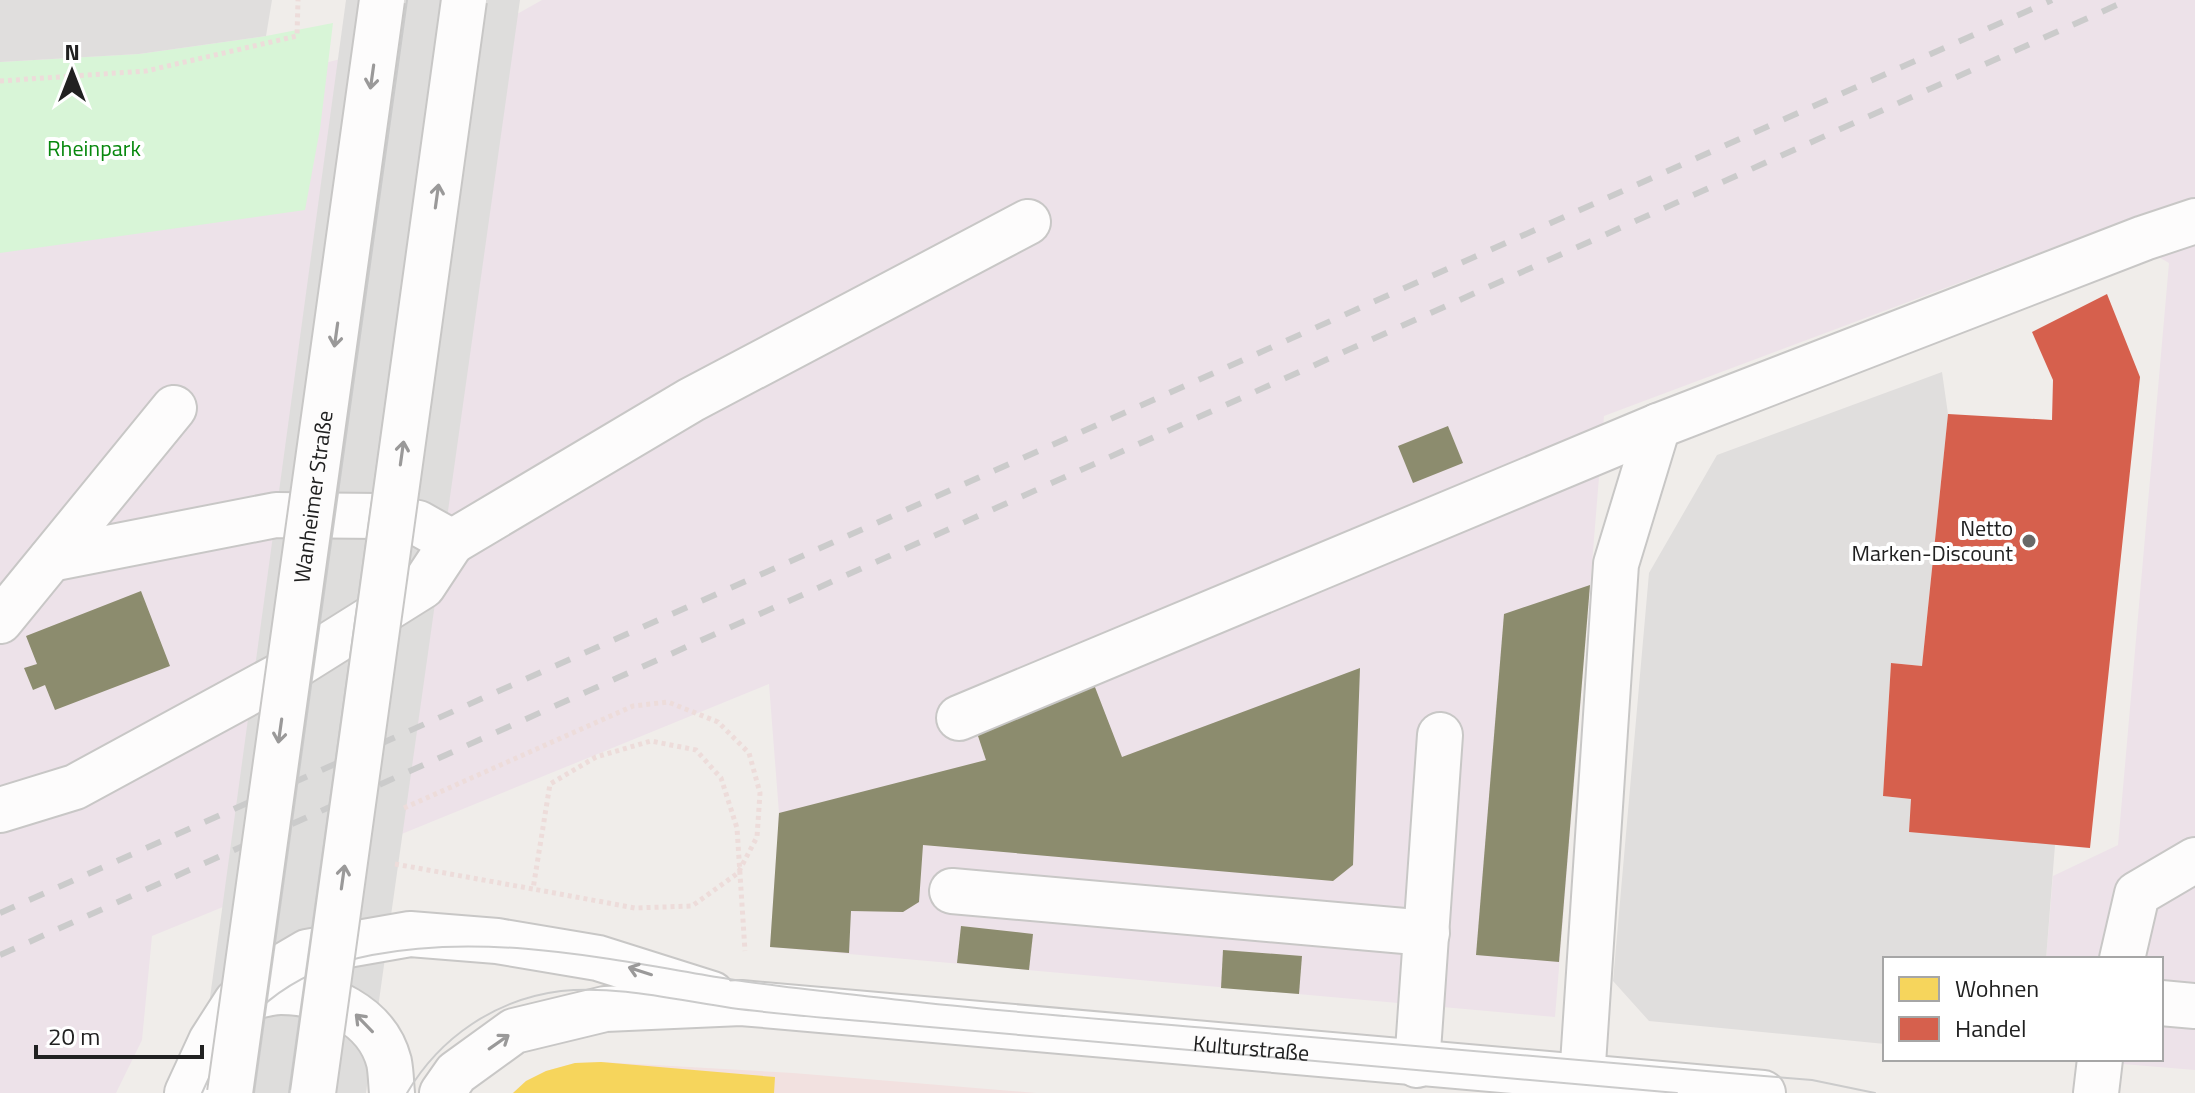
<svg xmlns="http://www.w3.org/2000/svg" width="2195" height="1093" font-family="'Titillium Web',sans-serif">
	<rect width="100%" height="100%" fill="#f0edea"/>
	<path fill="#f2e1e0" d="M601 1062 793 1073 1036 1093H513L526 1081 546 1071 575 1063Z"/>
	<path fill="#ede2e9" d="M542 0H2195V1070L2062 1059H2161V959H2046L2053 876 2118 845 2169 263 2108 227 1604 416 1555 1017 770 947 779 813 769 684 152 936 142 1040 116 1093H0V124L321 64 519 13Z"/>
	<path fill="#d8f5d7" d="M333 23 320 129 305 210 0 253V62L139 54 266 36Z"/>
	<g fill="#e0dedd">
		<path d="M0 0H272L266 36 139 54 0 62Z"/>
		<path d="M1942 372 1948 414 1922 666 1891 663 1883 796 1911 799 2055 845 2046 959H1885V1044L1649 1021 1613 981 1649 573 1717 455Z"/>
	</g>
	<path fill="#dedddc" d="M346 0H520L366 1093H197Z"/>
	<path fill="#f6d55c" d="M601 1062 775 1077 774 1093H513L526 1081 546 1071 575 1063Z"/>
	<path fill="#d6604d" d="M2107 294 2140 377 2090 848 1909 832 1911 799 1883 796 1891 663 1922 666 1948 414 2052 420 2053 380 2032 332Z"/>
	<g fill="#8c8c6e">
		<path d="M1448 426 1463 463 1413 483 1398 446Z"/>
		<path d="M1590 585 1559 962 1476 955 1504 614Z"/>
		<path d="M141 591 170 666 55 710 45 685 33 690 24 668 37 664 26 636Z"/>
		<path d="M1360 668 1353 865 1333 881 923 845 919 902 903 912 851 911 849 953 770 947 779 813 986 760 975 727 1093 682 1122 757Z"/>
		<path d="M961 926 1033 934 1029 970 957 963Z"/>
		<path d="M1223 950 1302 956 1299 994 1221 988Z"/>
	</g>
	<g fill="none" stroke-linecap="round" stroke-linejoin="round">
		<g stroke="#c8c7c6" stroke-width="48">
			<g id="minor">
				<path d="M452 542 691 400 1028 222"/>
				<path d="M0 621 174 408"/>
				<path d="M959 718 1658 426 2144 238 2195 221"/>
				<path d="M0 810 75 787 281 675 423 586 452 542 418 523 379 516 276 515 51 559"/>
				<path d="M952 891 1427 933"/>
				<path d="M2122 959 2137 894 2195 860"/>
				<path d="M238 1001C252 998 267 992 281 992 325 992 377 1015 389 1062 391 1072 391 1083 392 1093"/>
				<path d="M2161 1003 2195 1006"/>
				<path d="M1417 1065 1440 735"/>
				<path d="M1582 1079 1616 564 1658 426"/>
				<path d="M187 1093 211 1041 236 1002 266 976 307 952 410 934 497 941 598 958 712 994"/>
				<path id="s1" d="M442 1093 456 1073 514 1031 605 1009 741 1003 1763 1093"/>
				<path d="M2096 1093 2100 1059"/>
			</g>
		</g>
		<g stroke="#eddcda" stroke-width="5" stroke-dasharray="4 4" stroke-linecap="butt">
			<path d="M0 81 146 71 297 36 298 0"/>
			<path d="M395 864 533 889 550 784 596 757 651 741 696 750 721 778 737 828 745 951"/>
		</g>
		<use href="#minor" stroke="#fdfcfc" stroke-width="44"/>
		<g stroke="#cbcbcb" stroke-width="2">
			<path d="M202 1093C235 1016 289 971 372 955 490 932 612 960 729 979 785 988 843 993 900 1000 1013 1013 1128 1021 1242 1031 1416 1047 1590 1062 1764 1076L1812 1080 1875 1093"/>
			<path d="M254 1093 407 0"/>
			<path d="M289 1093 442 0"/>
			<path d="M407 1093C440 1037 496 999 561 991 616 985 676 1000 731 1008 785 1015 840 1019 895 1024 1155 1049 1416 1070 1677 1093"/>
		</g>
		<g stroke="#cbcbcb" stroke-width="6" stroke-dasharray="16 16" stroke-linecap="butt">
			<path d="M0 913 2052 0"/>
			<path d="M0 955 2128 0"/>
		</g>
		<g stroke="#c8c7c6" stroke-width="48" stroke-linecap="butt">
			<g id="minor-bridge">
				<path id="s2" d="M230 1093 382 0"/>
				<path d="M313 1093 464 0"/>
			</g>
		</g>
		<path stroke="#eddcda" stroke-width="5" stroke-dasharray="4 4" stroke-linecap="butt" d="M404 808 633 706 668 702 718 722 749 753 760 793 757 837 738 873 692 906 635 908 533 889"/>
		<use href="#minor-bridge" stroke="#fdfcfc" stroke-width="44"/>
	</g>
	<defs><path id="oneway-shaft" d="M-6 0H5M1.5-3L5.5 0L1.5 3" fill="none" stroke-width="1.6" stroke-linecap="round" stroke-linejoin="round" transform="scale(2)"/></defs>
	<g stroke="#9a9999">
		<use href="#oneway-shaft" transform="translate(372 77) rotate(98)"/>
		<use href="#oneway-shaft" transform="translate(437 196) rotate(-82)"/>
		<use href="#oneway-shaft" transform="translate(336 335) rotate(98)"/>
		<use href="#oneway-shaft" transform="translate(402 453) rotate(-82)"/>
		<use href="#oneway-shaft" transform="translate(280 731) rotate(98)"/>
		<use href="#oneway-shaft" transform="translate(343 877) rotate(-82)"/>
		<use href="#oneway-shaft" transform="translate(640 971) rotate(-162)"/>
		<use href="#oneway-shaft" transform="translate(364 1023) rotate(-134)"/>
		<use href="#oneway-shaft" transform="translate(499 1042) rotate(-35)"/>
	</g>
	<circle fill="#696867" stroke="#fff" stroke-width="3" cx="2029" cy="541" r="8"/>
	<g text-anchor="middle" stroke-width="8" stroke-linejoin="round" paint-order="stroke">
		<g font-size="22" fill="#07880d" stroke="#fff">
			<text x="94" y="156">Rheinpark</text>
		</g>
		<g font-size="22" fill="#212121" stroke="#fff">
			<text dy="8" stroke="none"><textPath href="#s2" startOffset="602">Wanheimer Straße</textPath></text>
			<text dy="8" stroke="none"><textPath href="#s1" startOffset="838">Kulturstraße</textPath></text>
		</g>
		<g font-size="22" fill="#212121" stroke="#fff" text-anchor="end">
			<text x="2013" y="536">Netto<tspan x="2013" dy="25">Marken-Discount</tspan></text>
		</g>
	</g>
	<rect x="1883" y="957" width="280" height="104" fill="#ffffff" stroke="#a6a6a6" stroke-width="2"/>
	<rect x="1899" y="977" width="40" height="24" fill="#f6d55c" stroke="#a6a6a6" stroke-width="2"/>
	<text x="1955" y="997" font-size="24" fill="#212121">Wohnen</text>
	<rect x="1899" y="1017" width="40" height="24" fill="#d6604d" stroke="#a6a6a6" stroke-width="2"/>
	<text x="1955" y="1037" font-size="24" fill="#212121">Handel</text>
	<g transform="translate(72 72)" stroke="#ffffff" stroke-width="6" paint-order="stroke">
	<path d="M0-6L14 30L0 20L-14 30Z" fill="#212121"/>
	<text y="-12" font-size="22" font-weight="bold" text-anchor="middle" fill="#212121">N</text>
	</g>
	<path d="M36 1045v12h166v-12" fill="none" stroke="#212121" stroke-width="4"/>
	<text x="48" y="1045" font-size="24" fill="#212121" stroke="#ffffff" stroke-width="6" paint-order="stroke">20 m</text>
</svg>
